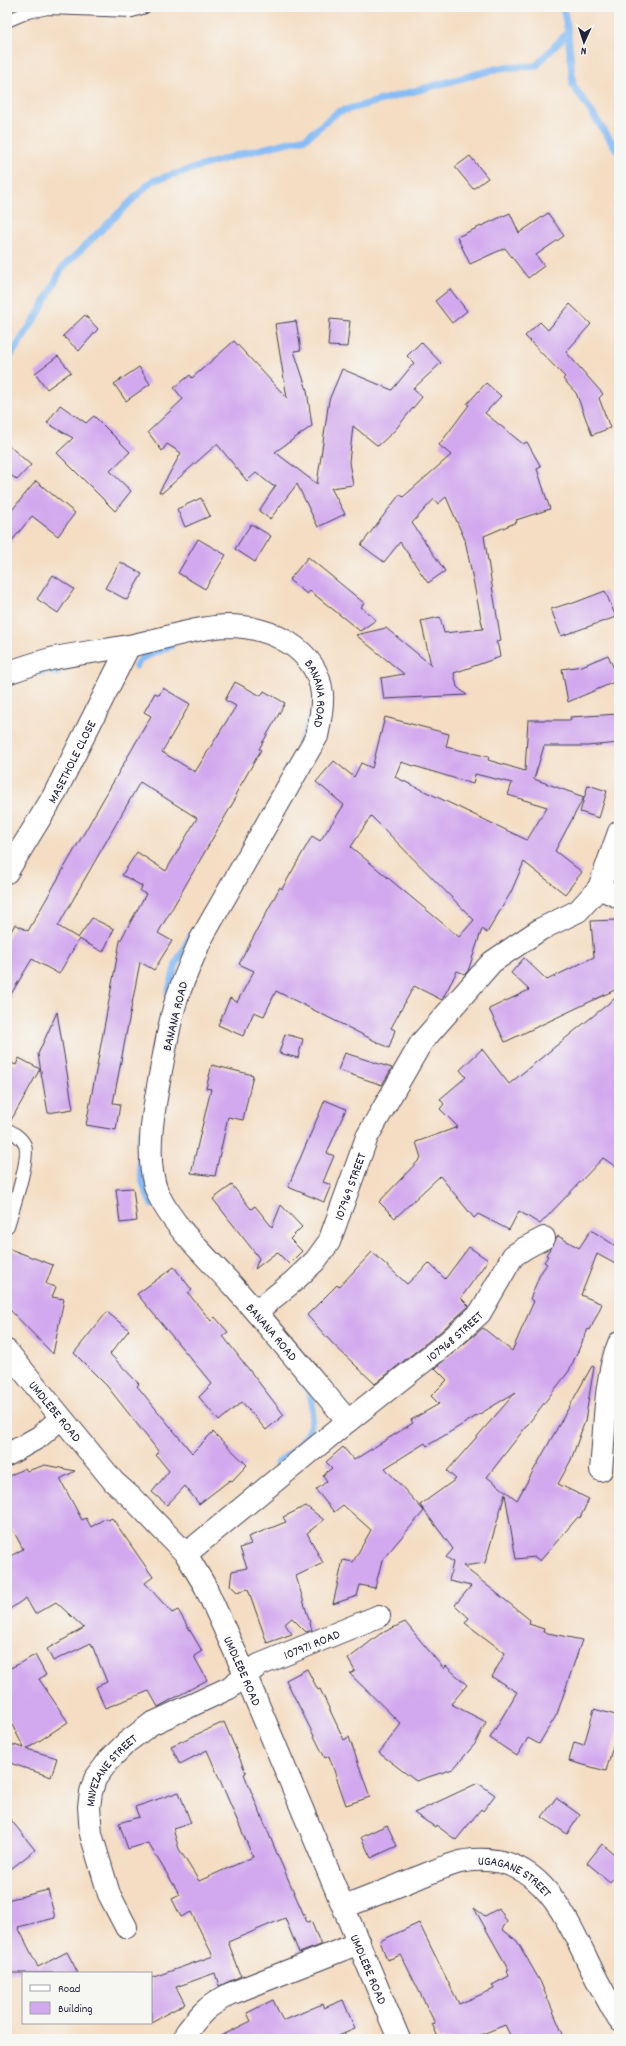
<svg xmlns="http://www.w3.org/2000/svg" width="626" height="2046" font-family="Dekko,sans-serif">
	<rect width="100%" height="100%" fill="#f6f6f2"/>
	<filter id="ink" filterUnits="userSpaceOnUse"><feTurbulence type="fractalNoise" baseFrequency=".025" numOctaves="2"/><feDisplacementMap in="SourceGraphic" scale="8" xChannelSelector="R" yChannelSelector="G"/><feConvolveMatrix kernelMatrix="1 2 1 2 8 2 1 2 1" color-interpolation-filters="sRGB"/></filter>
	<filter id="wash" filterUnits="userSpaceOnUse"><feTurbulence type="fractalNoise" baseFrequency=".012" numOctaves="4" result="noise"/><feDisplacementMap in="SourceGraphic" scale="16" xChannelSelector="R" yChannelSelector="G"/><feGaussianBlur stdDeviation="0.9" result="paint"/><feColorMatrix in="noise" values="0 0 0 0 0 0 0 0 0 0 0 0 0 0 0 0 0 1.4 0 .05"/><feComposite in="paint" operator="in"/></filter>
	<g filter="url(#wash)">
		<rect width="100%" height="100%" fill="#f4ddc3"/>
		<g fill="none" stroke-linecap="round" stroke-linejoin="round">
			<g stroke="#86bcf5" stroke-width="7">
				<path d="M563 7 568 32 573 85 619 153"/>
				<path d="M7 361 40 311 62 268 152 181 241 154 306 138 338 112 499 68 536 66 568 32"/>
				<path d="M136 666 142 658 171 646"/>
				<path d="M41 672 47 670 58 673"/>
				<path d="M301 744 310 720"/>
				<path d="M168 994 176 964 193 932"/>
				<path d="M141 1132C137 1158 139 1180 152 1205"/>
				<path d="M277 1464C285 1457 295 1450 302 1441 315 1425 317 1399 303 1383"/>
			</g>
		</g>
		<g id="blocks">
			<g fill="#d2a9ee" fill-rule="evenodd">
				<path d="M470 156 488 178 473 189 455 167Z"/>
				<path d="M510 213 519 233 548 213 564 236 536 255 544 266 528 278 505 248 470 264 457 237Z"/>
				<path d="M450 289 467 311 452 323 435 301Z"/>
				<path d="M570 304 591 324 566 352 603 394 599 398 610 428 592 435 576 393 563 379 565 377 525 336 540 322 548 330Z"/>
				<path d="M85 315 98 329 79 351 63 336Z"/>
				<path d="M330 319 350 321 347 347 328 346Z"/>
				<path d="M296 321 301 350 294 351 307 390 312 426 275 452 317 484 329 400 342 369 392 390 414 363 407 356 421 342 441 363 413 389 422 397 395 430 378 446 353 426 349 462 353 485 331 488 345 514 318 527 297 484 270 519 259 511 276 485 273 486 256 473 247 481 217 444 162 493 159 492 181 453 167 444 162 451 148 432 183 399 174 388 190 375 192 378 234 341 287 398 275 324Z"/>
				<path d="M58 356 71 372 47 389 35 373Z"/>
				<path d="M139 367 150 384 126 401 114 384Z"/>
				<path d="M486 383 501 396 485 413 523 444 527 442 541 467 537 469 550 509 516 520 517 522 484 536 501 641 496 642 498 646 500 657 454 673 457 687 467 695 384 699 381 678 404 674 356 635 386 628 431 665 421 621 440 617 444 633 483 629 465 540 446 497 438 504 434 499 412 523 445 571 428 583 400 542 384 562 361 545 400 494 403 497 451 455 439 445 469 405 467 404Z"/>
				<path d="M60 405 86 423 94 416 130 452 110 471 131 491 115 511 57 453 73 438 47 423Z"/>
				<path d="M7 444 31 465 17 480 7 472Z"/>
				<path d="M36 481 75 513 58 536 32 516 7 547V516Z"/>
				<path d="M201 498 210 516 185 527 177 509Z"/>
				<path d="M251 524 271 536 255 562 235 549Z"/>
				<path d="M198 539 226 555 205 589 178 573Z"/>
				<path d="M308 557 364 603 361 607 376 620 360 631 310 591 307 594 289 580Z"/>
				<path d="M120 562 142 574 127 600 105 588Z"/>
				<path d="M53 575 74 589 58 613 37 599Z"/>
				<path d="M605 591 616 617 561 636 551 609 570 603 571 604Z"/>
				<path d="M608 655 619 680 568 702 562 669 582 666Z"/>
				<path d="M235 682 261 696 264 691 285 703 259 749 261 750 235 795 237 796 158 933 172 941 154 970 140 962 113 1103 120 1104 116 1130 86 1125 120 941 146 894 140 891 142 886 122 875 137 852 166 871 197 818 140 782 58 926 78 938 92 918 114 929 103 952 79 939 59 974 32 959 7 1001V939L15 924 28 931 151 716 144 712 155 693 159 695 163 688 190 704 162 752 195 772 236 706 225 700Z"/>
				<path d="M619 714V743L587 746H544L534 779 584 797 555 851 582 872 565 894 524 862 511 892 487 933 482 929 468 971 465 974 457 971 442 1000 414 986 391 1028 395 1030 389 1048 276 991 264 1016 254 1012 243 1036 218 1025 230 998 237 1002 254 971 239 964 280 887 282 889 312 836 320 841 344 805 316 782 334 761 354 777 361 763 372 768 385 717 449 734 446 747 489 757 488 760 525 771 528 720H571L570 717ZM401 762 473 784 475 774 512 783 508 795 547 807 527 840 395 777ZM371 816 474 920 459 937 351 847Z"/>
				<path d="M588 785 607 791 599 818 580 812Z"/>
				<path d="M616 920 619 988 505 1042 489 1009 529 990 511 973 524 958 547 980 594 957 591 921Z"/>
				<path d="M619 995V1169L603 1158 540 1224 519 1211 509 1230 478 1214 474 1218 440 1176 395 1218 379 1202 421 1158 416 1142 458 1127 440 1109 444 1104 440 1099 466 1077 460 1070 482 1049 509 1084Z"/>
				<path d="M57 1012 73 1109 48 1113 38 1054Z"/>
				<path d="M285 1034 303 1039 298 1058 279 1053Z"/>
				<path d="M345 1053 392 1068 382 1085 338 1070Z"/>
				<path d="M19 1058 40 1069 10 1122H7V1061L16 1065Z"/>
				<path d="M212 1065 253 1075 243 1120 228 1117 215 1176 191 1173 211 1089 206 1088Z"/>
				<path d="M325 1100 346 1109 327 1153 334 1156 323 1182 331 1185 324 1202 288 1187Z"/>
				<path d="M232 1185 251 1209 255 1206 272 1227 281 1205 302 1227 290 1239 302 1251 289 1264 277 1252 255 1269 259 1258 213 1199Z"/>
				<path d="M133 1188 137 1221 120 1223 116 1189Z"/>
				<path d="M591 1230 619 1248V1266L597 1254 581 1295 602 1304 590 1330 588 1329 569 1371 487 1477 517 1500 592 1366 594 1367 585 1421 571 1460 558 1484 589 1499 580 1518 578 1517 540 1561 535 1557 516 1559 505 1494 485 1563 463 1566 530 1620 529 1624 544 1629 543 1632 582 1640 557 1714 539 1744 528 1738 517 1756 490 1738 517 1692 492 1677 505 1653 465 1623 469 1618 455 1605 471 1586 449 1581 453 1562 446 1557 453 1549 420 1505 456 1479 447 1471 516 1392 427 1446 425 1443 385 1468 424 1511 382 1560 375 1588 360 1585 357 1596 333 1604 343 1560 353 1562 371 1530 343 1505 334 1512 316 1490 327 1481 323 1475 332 1468 326 1462 343 1447 354 1460 413 1423 411 1420 439 1404 431 1396 447 1380 435 1368 483 1328 512 1351 534 1301 530 1299 540 1274 547 1264 544 1262 548 1256 546 1255 558 1236 579 1248Z"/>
				<path d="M469 1247 488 1260 461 1298 469 1306 440 1332 375 1384 332 1343 307 1315 337 1285 339 1287 372 1252 407 1284 429 1263 445 1279Z"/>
				<path d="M7 1248 53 1265 46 1284 56 1287 52 1297 64 1299 53 1354 7 1307Z"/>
				<path d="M174 1267 192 1290 188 1293 211 1321 215 1317 228 1332 223 1336 284 1415 266 1430 242 1402 219 1421 199 1397 212 1384 137 1294Z"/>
				<path d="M107 1312 129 1330 110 1354 139 1384 137 1386 192 1453 213 1432 247 1465 232 1481 230 1480 199 1504 185 1486 167 1505 152 1492 169 1471 156 1455 159 1452 107 1386 74 1353Z"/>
				<path d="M45 1465 75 1471 60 1479 82 1520 86 1518 91 1527 106 1518 108 1520 112 1518 153 1577 145 1583 172 1613 178 1610 202 1651 194 1656 207 1680 158 1707 149 1691 105 1708 96 1687 107 1682 91 1643 53 1661 47 1649 84 1628 56 1602 35 1614 26 1598 7 1611V1558L23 1549 7 1519V1477L25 1468 27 1471Z"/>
				<path d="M306 1506 324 1520 307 1533 323 1563 296 1576 312 1630 306 1632 292 1618 285 1624 292 1634 267 1643 248 1589 237 1592 230 1585 232 1571 247 1568 240 1548 251 1544 248 1537 286 1522 283 1517Z"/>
				<path d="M405 1622 444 1669 446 1666 467 1685 451 1704 486 1722 475 1744 453 1769 416 1781 379 1753 401 1724 350 1674 355 1671 348 1659 380 1634Z"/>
				<path d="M35 1655 46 1675 39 1679 68 1722 27 1749 57 1758 51 1777 7 1762V1743L24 1748 7 1715V1670Z"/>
				<path d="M307 1669 318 1690 320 1689 344 1740 349 1737 370 1797 346 1805 329 1756 325 1758 286 1680Z"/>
				<path d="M594 1709 619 1716V1725L606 1771 569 1761 574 1742 584 1745Z"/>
				<path d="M224 1722 246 1773 244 1774 278 1856 307 1922 311 1921 321 1945 299 1953 285 1918 228 1942 241 1976 219 1986 215 1973 176 1987 185 2004 151 2022V1978L213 1956 191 1912 181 1917 172 1899 180 1895 148 1843 128 1849 119 1823 139 1817 135 1807 179 1792 191 1823 173 1829 179 1849 199 1881 253 1857 207 1750 180 1764 171 1746Z"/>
				<path d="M478 1783 495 1795 483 1811 481 1809 456 1840 436 1825 435 1827 414 1813Z"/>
				<path d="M556 1798 580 1815 567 1834 542 1817Z"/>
				<path d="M7 1815 35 1850 7 1872Z"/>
				<path d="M387 1825 397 1846 371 1858 361 1837Z"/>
				<path d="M602 1844 619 1858V1872L610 1882 587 1863Z"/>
				<path d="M48 1890 55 1918 18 1927 38 1967 67 1952 78 1973H7V1900Z"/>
				<path d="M474 1908 485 1916 499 1908 507 1922 502 1929 517 1941 528 1960 540 1981 565 2039H512L505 2025 470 2039H439L432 2024 435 2023 401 1955 387 1960 380 1941 419 1923 459 2004 494 1989 492 1985 509 1976 507 1971 509 1970Z"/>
				<path d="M273 2000 283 2021 322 2004 324 2008 343 2000 355 2029 331 2039H215L251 2021 247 2013Z"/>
			</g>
		</g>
	</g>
	<g filter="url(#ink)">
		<use href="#blocks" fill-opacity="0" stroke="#423e4f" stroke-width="1"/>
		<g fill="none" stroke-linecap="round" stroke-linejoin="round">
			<g stroke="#423e4f" stroke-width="14">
				<g id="service">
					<path d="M7 21 28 12 48 8 132 11 145 7"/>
					<path d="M7 1129C14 1133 21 1137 25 1145 30 1160 13 1209 8 1226"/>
				</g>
			</g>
			<g stroke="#423e4f" stroke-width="24">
				<g id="minor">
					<path id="s1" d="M7 673C21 668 36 663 51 659 76 653 103 651 129 646 159 640 197 627 227 626 268 626 317 647 322 694 323 708 320 721 317 736L201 939C192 960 183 980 176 1001 170 1020 167 1040 163 1060 156 1097 142 1158 158 1194 174 1228 209 1259 234 1287 273 1331 310 1376 348 1421L186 1554"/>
					<path d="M619 832 599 888 619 897"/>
					<path id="s2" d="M7 872 53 797 129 646"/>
					<path id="s3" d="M256 1312 295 1280 315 1261 329 1242 367 1137 421 1043 492 962 541 929 578 911 599 888"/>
					<path id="s4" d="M7 1351 114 1482 131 1497 186 1554 205 1586 246 1676 399 2039"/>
					<path id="s5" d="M348 1421 448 1342 480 1313 513 1256 525 1248 544 1238"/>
					<path d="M7 1455 39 1437 61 1418"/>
					<path d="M601 1470C605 1431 604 1378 619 1343"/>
					<path id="s6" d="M344 1907C368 1898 392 1888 417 1878 432 1872 449 1864 465 1861 538 1850 564 1912 590 1966 599 1985 609 2002 619 2020"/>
					<path id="s7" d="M126 1927 109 1894 91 1834 89 1807 91 1792 95 1779 109 1760 127 1742 151 1724 229 1688 259 1665 379 1616"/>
					<path d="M186 2033C202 2012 206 2007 230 1994L359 1943"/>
				</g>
			</g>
			<use href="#service" stroke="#fff" stroke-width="12"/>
			<use href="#minor" stroke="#fff" stroke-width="22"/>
		</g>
	</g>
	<g text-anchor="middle" stroke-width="3" stroke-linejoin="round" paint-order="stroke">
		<g font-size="13" fill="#22223b" stroke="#f6f6f2">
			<text dy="5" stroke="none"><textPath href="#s1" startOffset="352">BANANA ROAD</textPath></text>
			<text dy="5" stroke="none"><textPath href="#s2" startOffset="128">MASETHOLE CLOSE</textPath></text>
			<text transform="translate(174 1016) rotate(-76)" y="5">BANANA ROAD</text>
			<text dy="5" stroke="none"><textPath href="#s3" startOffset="161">107969 STREET</textPath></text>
			<text dy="5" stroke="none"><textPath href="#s1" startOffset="1072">BANANA ROAD</textPath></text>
			<text dy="5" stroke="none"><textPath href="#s5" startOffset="136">107968 STREET</textPath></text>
			<text dy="5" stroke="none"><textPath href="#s4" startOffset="77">UMDLEBE ROAD</textPath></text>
			<text dy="5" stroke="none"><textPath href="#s7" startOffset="415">107971 ROAD</textPath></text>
			<text dy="5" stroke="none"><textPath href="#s4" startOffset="401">UMDLEBE ROAD</textPath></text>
			<text dy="5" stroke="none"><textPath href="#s7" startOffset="171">MNYEZANE STREET</textPath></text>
			<text dy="5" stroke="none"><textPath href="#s6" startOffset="184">UGAGANE STREET</textPath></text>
			<text dy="5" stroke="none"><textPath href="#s4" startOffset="725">UMDLEBE ROAD</textPath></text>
		</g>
	</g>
	<rect width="626" height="2046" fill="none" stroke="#f6f6f2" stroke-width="24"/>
	<rect x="22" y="1972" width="130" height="52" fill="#f6f6f2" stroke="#a1a1a9"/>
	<rect x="30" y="1985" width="20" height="6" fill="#ffffff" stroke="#a1a1a9"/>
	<text x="58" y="1992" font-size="12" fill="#22223b">Road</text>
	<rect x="30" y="2002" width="20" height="12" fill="#d2a9ee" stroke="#a1a1a9"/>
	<text x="58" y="2012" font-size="12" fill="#22223b">Building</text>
	<g transform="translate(584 42) rotate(183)" stroke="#f6f6f2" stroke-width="3" paint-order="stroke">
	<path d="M0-3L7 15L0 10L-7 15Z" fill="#22223b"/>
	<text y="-6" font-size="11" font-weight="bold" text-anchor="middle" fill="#22223b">N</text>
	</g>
</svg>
